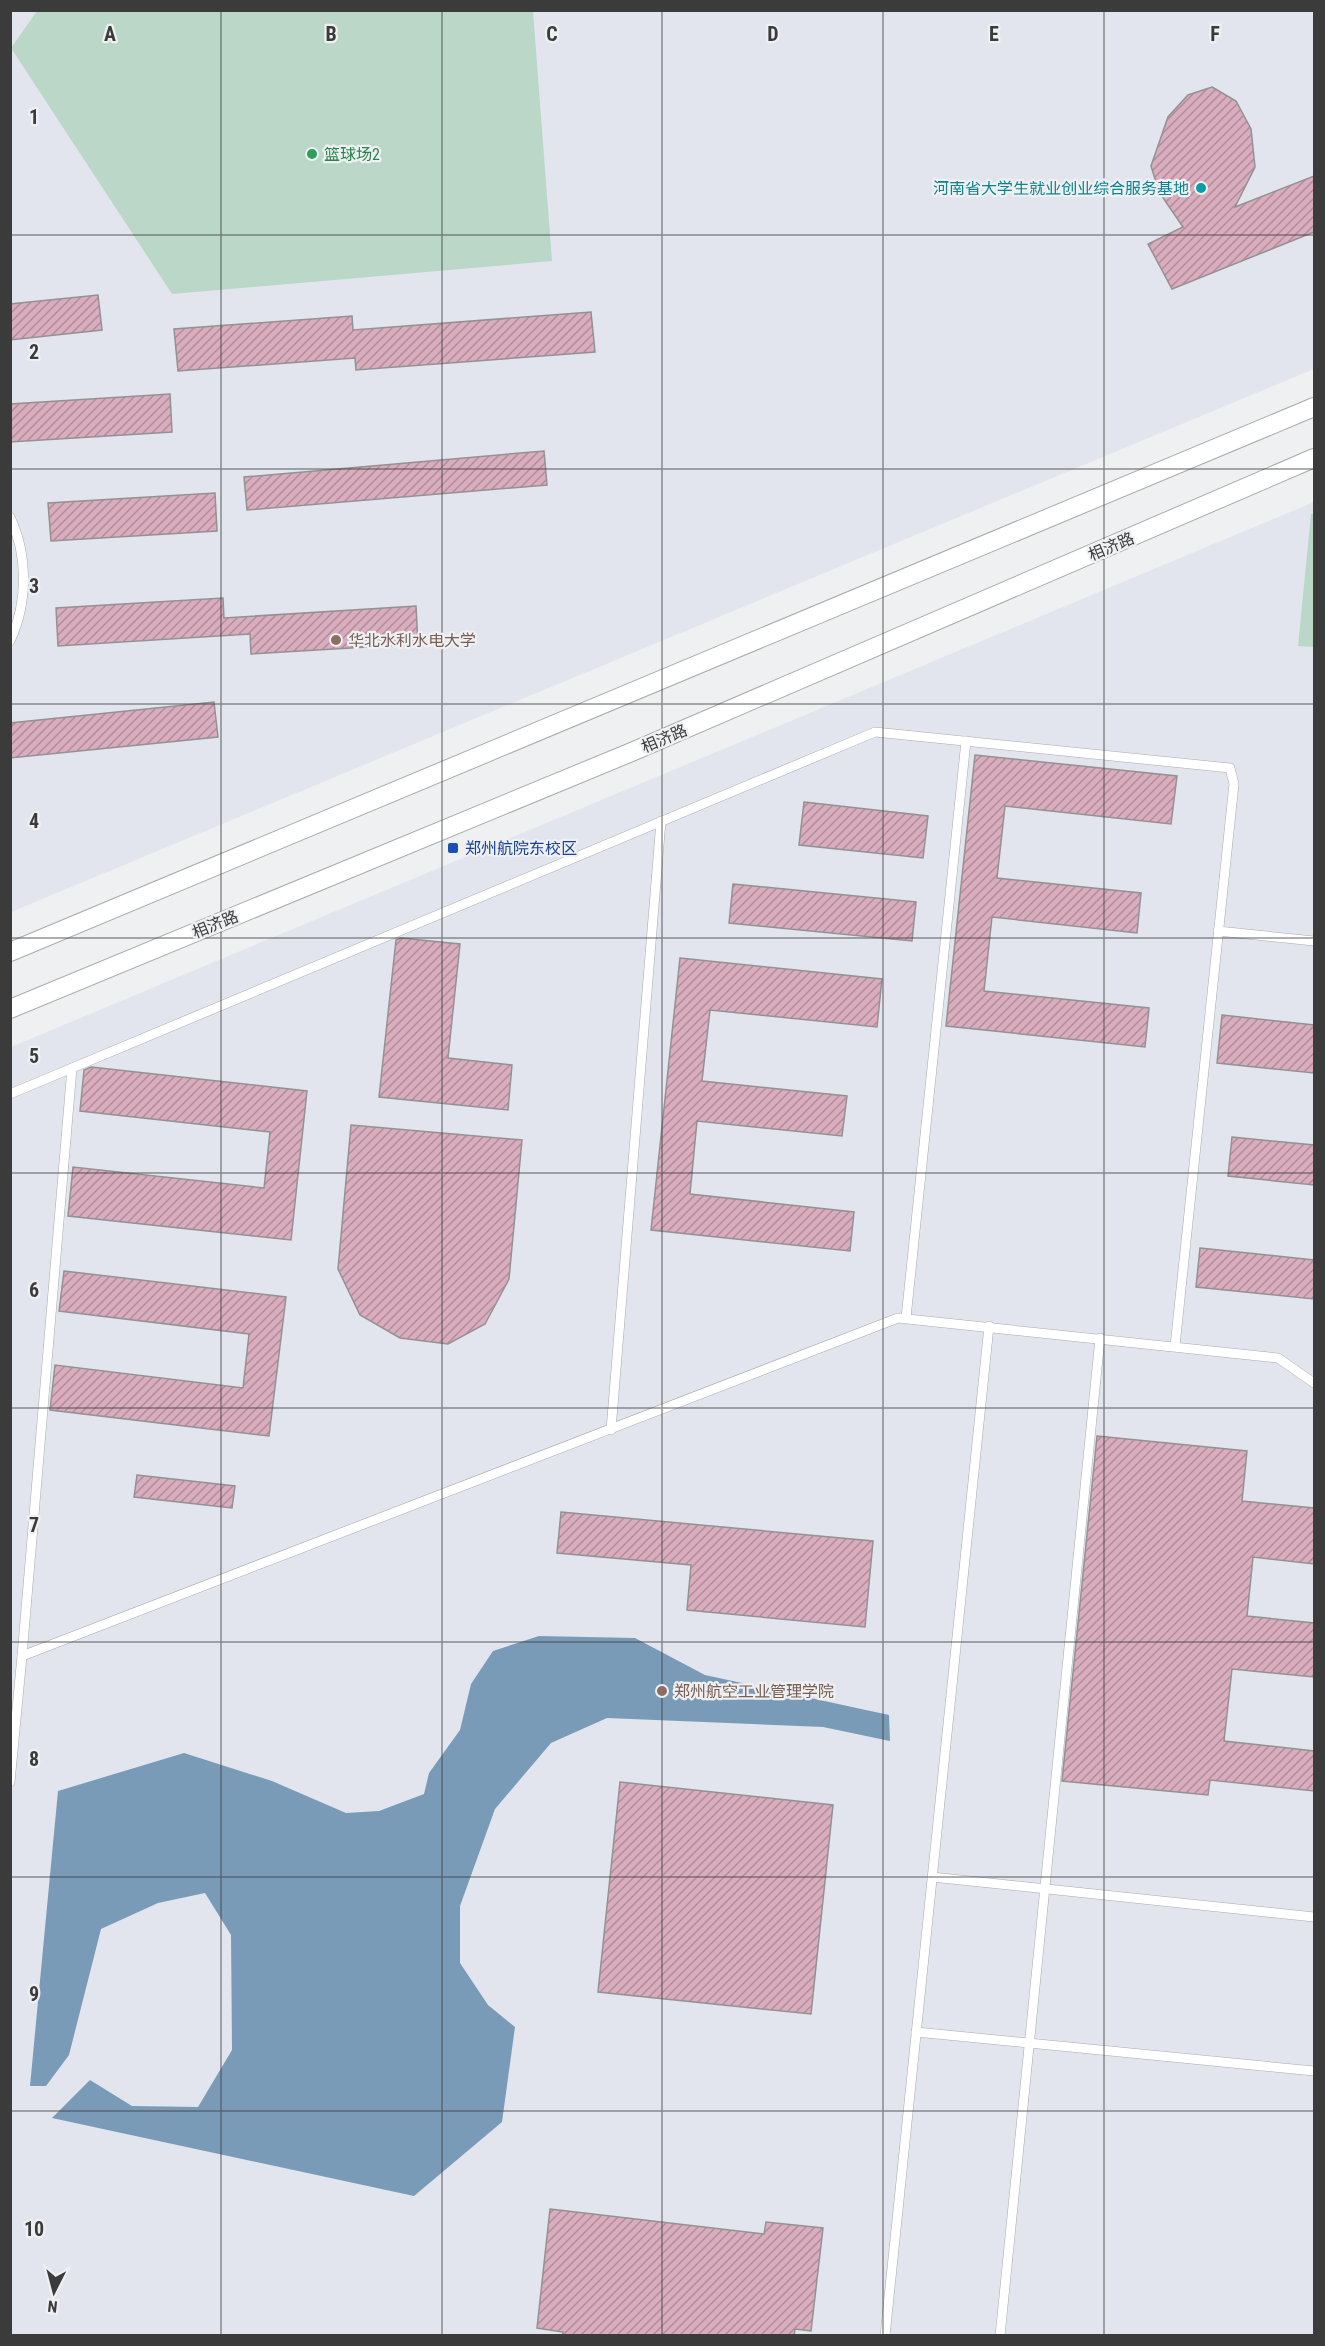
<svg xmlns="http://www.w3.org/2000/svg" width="1325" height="2346" font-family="'Roboto Condensed','Noto Sans SC',sans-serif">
	<defs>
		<pattern id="building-hatch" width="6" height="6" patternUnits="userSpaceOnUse" patternTransform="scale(1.5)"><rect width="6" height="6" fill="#d9acbe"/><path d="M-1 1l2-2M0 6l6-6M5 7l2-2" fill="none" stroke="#b18d9c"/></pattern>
	</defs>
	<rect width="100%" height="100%" fill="#eff0f2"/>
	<g fill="#e2e5ee">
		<path d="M11 11H1314V369L11 912Z"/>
		<path d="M1314 502V2335L11 2336V1047Z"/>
	</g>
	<g fill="#bbd7c8">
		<path d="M37 11H533L552 261 172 294 11 48Z"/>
		<path d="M1311 514H1314V647L1298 646Z"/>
	</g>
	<path fill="#7a9bb8" d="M539 1636 635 1638 705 1675 889 1715 890 1741 823 1727 607 1718 551 1743 495 1809 460 1906V1963L488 2005 515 2027 502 2122 414 2196 52 2118 90 2080 132 2106 198 2107 232 2050 231 1935 205 1893 158 1903 101 1929 69 2055 46 2086H30L58 1791 184 1753 272 1781 346 1813 379 1811 424 1794 429 1773 460 1730 471 1684 493 1651Z"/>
	<g fill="url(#building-hatch)" stroke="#949192" stroke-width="1.5">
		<path d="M1212 87 1236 101 1251 129 1255 167 1235 207 1314 176V232L1172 289 1148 244 1183 227 1159 192 1151 166 1168 117 1188 95Z"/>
		<path d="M98 295 102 330 10 340V304Z"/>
		<path d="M591 312 595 352 356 370 355 358 178 371 174 329 352 316 353 330Z"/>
		<path d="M170 394 172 432 10 442V404Z"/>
		<path d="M544 451 547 485 247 510 244 477Z"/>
		<path d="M215 493 217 531 51 541 48 503Z"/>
		<path d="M223 598 224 618 416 606 418 644 251 654 250 634 58 646 56 608Z"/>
		<path d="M214 702 218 737 10 758V723Z"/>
		<path d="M975 755 1177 776 1171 824 1005 806 997 878 1141 893 1137 933 992 917 984 991 1149 1008 1145 1047 946 1026Z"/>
		<path d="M804 802 928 816 923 858 799 845Z"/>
		<path d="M733 884 916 902 912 941 729 923Z"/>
		<path d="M401 938 460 944 448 1058 512 1065 508 1110 379 1097 396 940Z"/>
		<path d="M680 958 882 979 877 1027 710 1010 702 1081 847 1096 842 1136 697 1121 690 1194 854 1212 850 1251 651 1230Z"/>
		<path d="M1222 1015 1314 1025V1073L1217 1063Z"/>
		<path d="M91 1067 307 1091 291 1240 68 1216 73 1167 264 1188 270 1132 80 1111 84 1070Z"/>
		<path d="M351 1125 522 1140 509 1279 485 1324 448 1344 400 1338 360 1315 338 1269Z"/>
		<path d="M1232 1137 1314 1145V1185L1228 1176Z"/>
		<path d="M1200 1248 1314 1260V1299L1196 1287Z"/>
		<path d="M64 1271 286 1297 269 1436 50 1410 55 1365 243 1388 249 1334 59 1311Z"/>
		<path d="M1097 1436 1247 1451 1242 1501 1314 1508V1564L1253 1557 1247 1616 1314 1623V1677L1232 1669 1224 1741 1314 1751V1791L1210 1780 1208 1795 1062 1781Z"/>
		<path d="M137 1475 235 1486 232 1508 134 1497Z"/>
		<path d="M561 1512 873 1541 865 1627 687 1610 691 1565 557 1553Z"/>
		<path d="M620 1782 833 1805 811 2014 598 1992Z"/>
		<path d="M550 2209 764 2234 766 2222 823 2228 811 2331 795 2329 794 2336H562L563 2332 537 2328Z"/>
	</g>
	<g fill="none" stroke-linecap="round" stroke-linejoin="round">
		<g stroke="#a9aaac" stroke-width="10">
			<g id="lane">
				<path d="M10 517C28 555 28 603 10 641"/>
				<path d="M1218 931 1314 941"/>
				<path d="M10 1094 875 732 1230 768 1234 784 1175 1346"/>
				<path d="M906 1318 966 741"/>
				<path d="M611 1430 661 821"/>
				<path d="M22 1656 72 1068"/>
				<path d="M10 1782 22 1656 898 1318 1278 1358 1314 1383"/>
				<path d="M932 1877 1314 1917"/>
				<path d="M916 2032 1314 2071"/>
				<path d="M885 2336 989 1326"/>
				<path d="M1000 2336 1100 1338"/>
			</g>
		</g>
		<g stroke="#a9aaac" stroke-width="20">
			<g id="street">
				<path d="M10 952 1314 407"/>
				<path d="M10 1009 634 751 1314 458"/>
			</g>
		</g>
		<use href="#lane" stroke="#fff" stroke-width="9"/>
		<use href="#street" stroke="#fff" stroke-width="18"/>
	</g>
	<path fill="none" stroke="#3b3b3c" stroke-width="1.5" stroke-opacity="0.55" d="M221 10V2336M442 10V2336M662 10V2336M883 10V2336M1104 10V2336M10 235H1314M10 469H1314M10 704H1314M10 938H1314M10 1173H1314M10 1408H1314M10 1642H1314M10 1877H1314M10 2111H1314"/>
	<circle fill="#2e9e5b" stroke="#eff0f2" stroke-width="2" cx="312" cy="154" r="6"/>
	<circle fill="#0f9aa8" stroke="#eff0f2" stroke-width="2" cx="1201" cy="188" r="6"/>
	<g fill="#8d6e63" stroke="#eff0f2" stroke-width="2">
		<circle cx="336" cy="640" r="6"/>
		<circle cx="662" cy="1691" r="6"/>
	</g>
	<rect fill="#1a4fb4" stroke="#eff0f2" stroke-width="2" x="447" y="842" width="12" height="12" rx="3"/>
	<g text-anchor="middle" stroke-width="4.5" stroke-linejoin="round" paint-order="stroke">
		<g font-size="16" fill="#27864d" stroke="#eff0f2" text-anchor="start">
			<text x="324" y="160">篮球场2</text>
		</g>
		<g font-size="16" fill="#0d838f" stroke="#eff0f2" text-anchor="end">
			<text x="1189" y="194">河南省大学生就业创业综合服务基地</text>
		</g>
		<g font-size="16" fill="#3b3b3c" stroke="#eff0f2">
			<text transform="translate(1111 546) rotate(-23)" y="6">相济路</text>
			<text transform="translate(664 738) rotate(-23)" y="6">相济路</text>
			<text transform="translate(215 924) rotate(-22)" y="6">相济路</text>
		</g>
		<g font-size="16" fill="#785e54" stroke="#eff0f2" text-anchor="start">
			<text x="348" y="646">华北水利水电大学</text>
			<text x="674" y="1697">郑州航空工业管理学院</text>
		</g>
		<g font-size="16" fill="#164399" stroke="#eff0f2" text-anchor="start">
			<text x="465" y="854">郑州航院东校区</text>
		</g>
	</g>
	<g font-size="20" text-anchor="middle" font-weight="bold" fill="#3b3b3c" stroke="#eff0f2" stroke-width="4.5" stroke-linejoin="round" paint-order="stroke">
		<text x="110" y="41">A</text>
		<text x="331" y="41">B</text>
		<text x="552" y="41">C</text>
		<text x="773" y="41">D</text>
		<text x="994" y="41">E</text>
		<text x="1215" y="41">F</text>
		<text x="34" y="124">1</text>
		<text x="34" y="359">2</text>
		<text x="34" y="593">3</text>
		<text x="34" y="828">4</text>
		<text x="34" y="1063">5</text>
		<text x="34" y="1297">6</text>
		<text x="34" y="1532">7</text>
		<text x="34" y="1766">8</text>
		<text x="34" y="2001">9</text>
		<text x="34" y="2236">10</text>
	</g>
	<rect width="1325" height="2346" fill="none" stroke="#3b3b3c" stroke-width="24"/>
	<g transform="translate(54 2292) rotate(186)" stroke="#eff0f2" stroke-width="4.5" paint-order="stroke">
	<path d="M0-4.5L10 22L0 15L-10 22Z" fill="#3b3b3c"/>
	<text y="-9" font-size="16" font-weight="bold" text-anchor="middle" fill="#3b3b3c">N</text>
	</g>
</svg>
